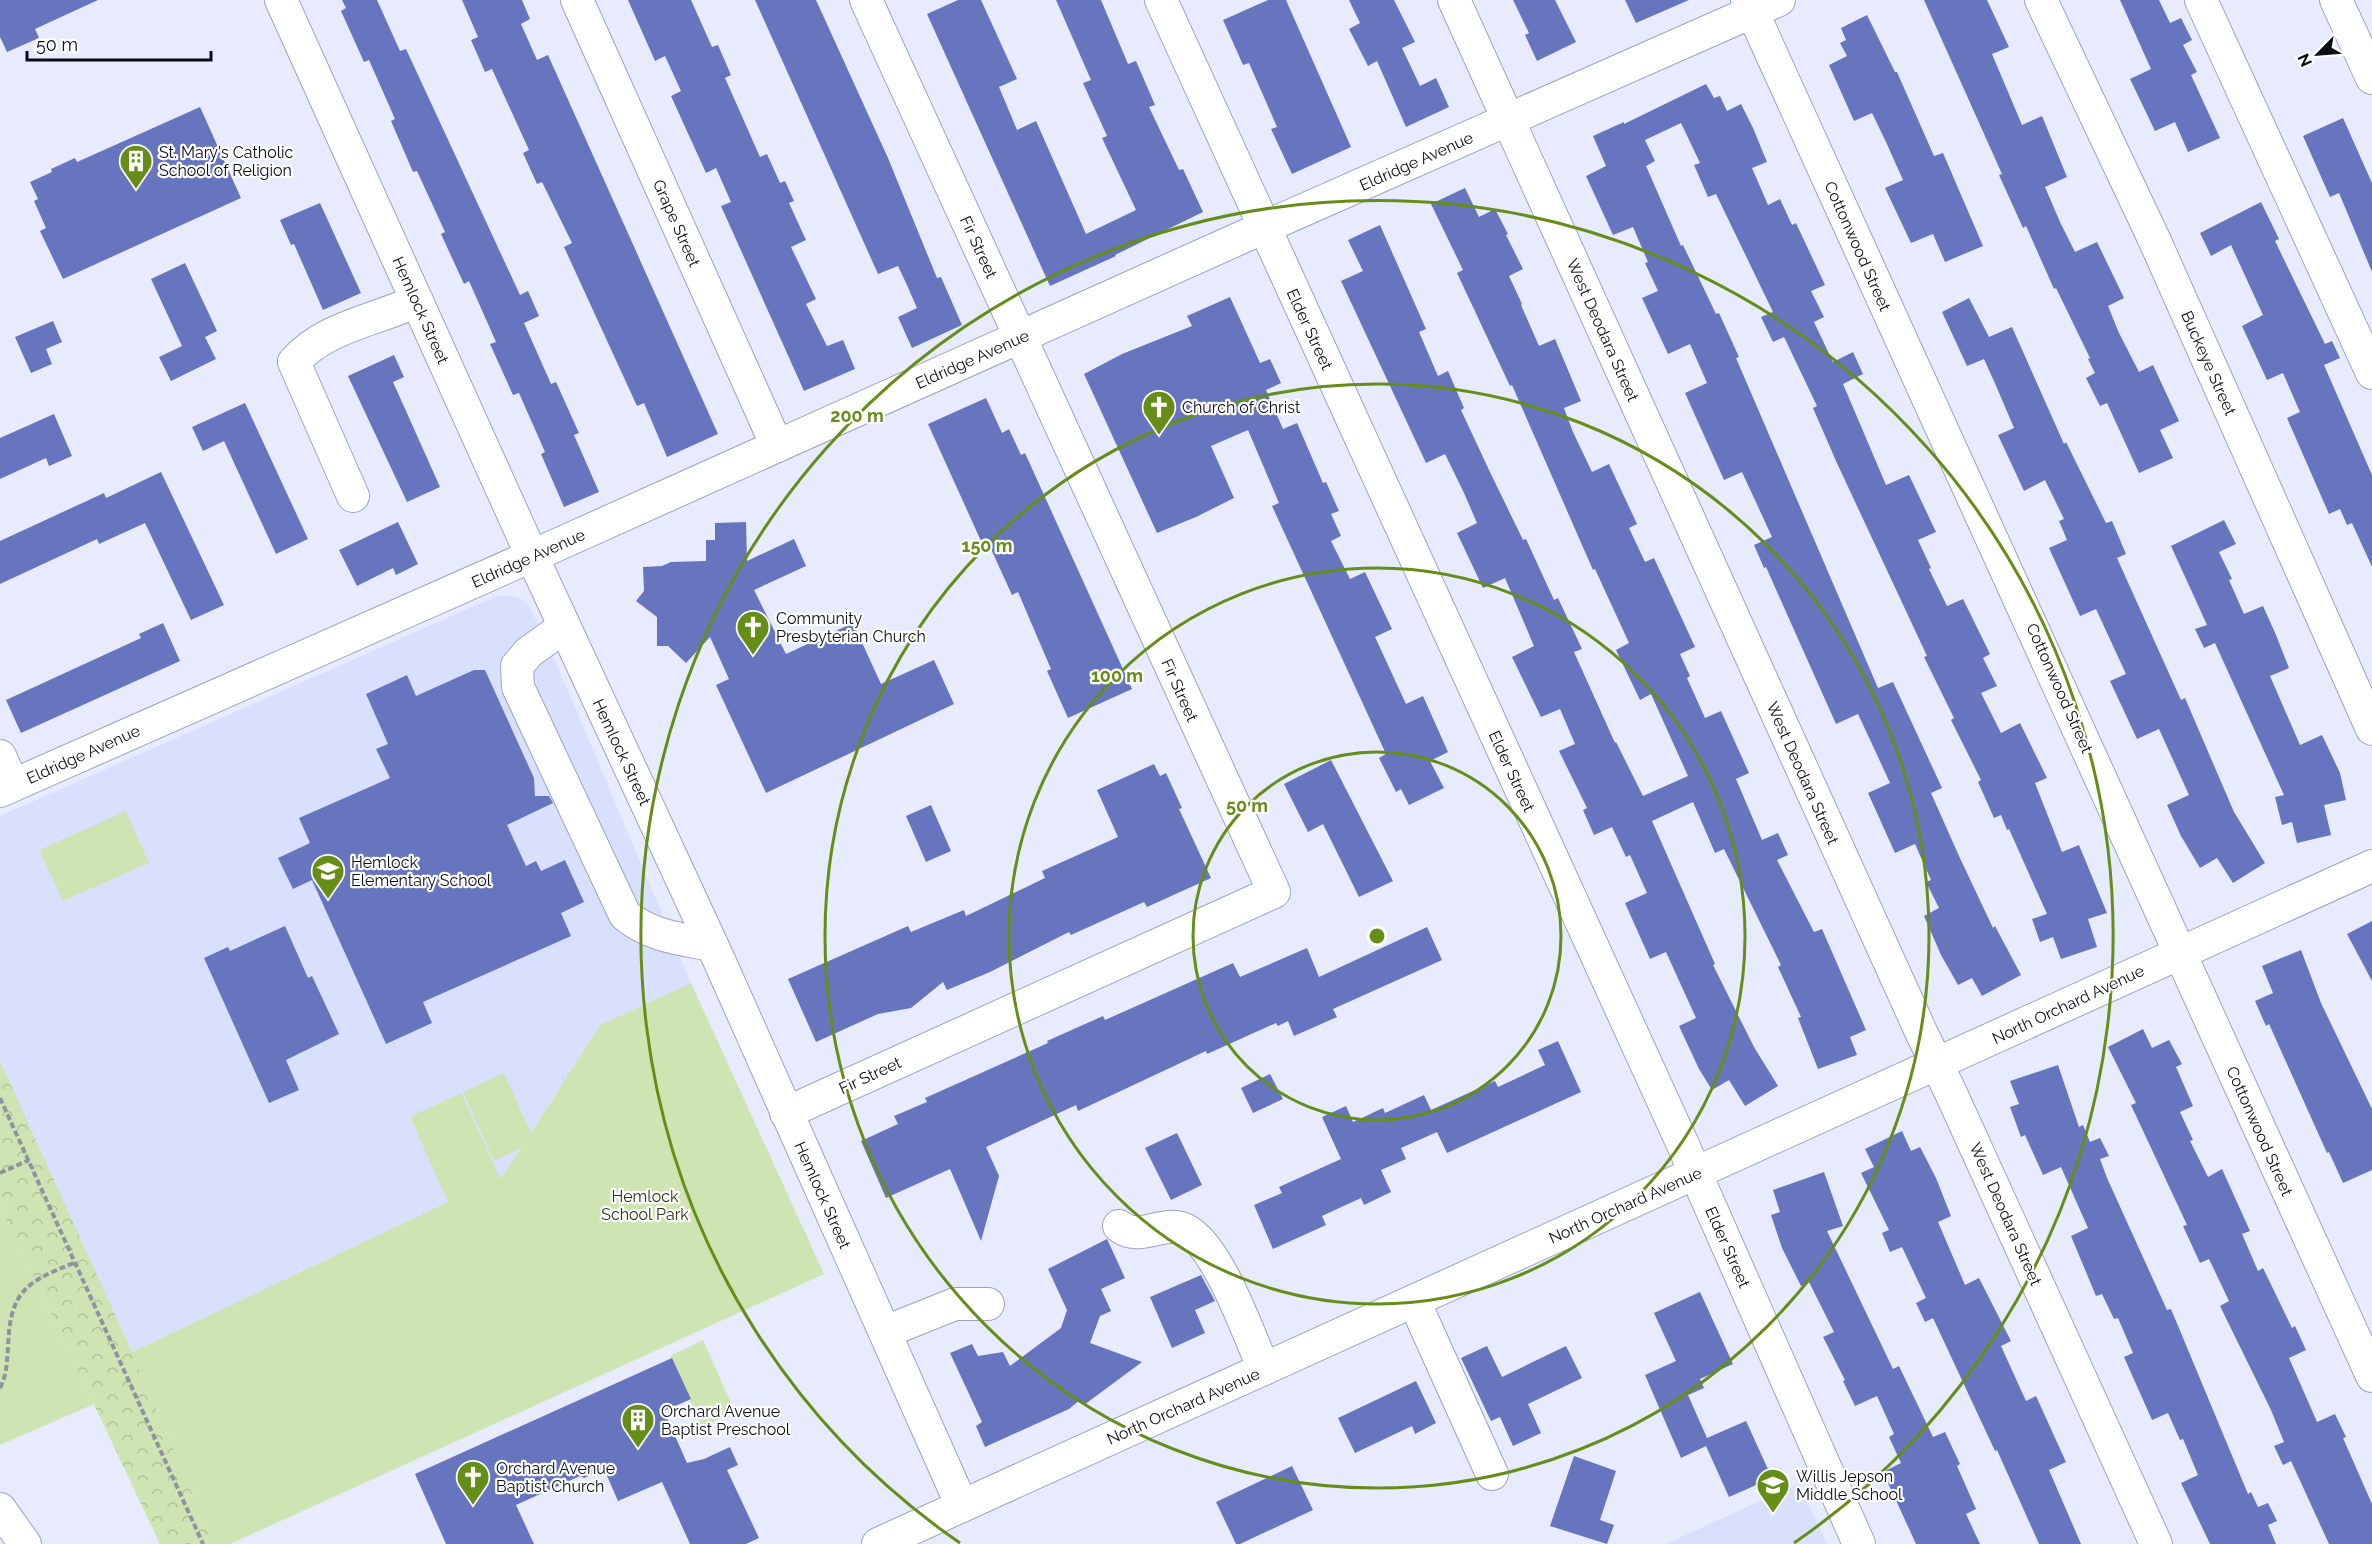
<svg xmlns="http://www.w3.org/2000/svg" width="2372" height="1544" font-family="Raleway,sans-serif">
	<defs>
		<pattern id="forest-crowns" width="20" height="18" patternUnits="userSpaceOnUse" patternTransform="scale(1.5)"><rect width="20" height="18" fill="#cee4b2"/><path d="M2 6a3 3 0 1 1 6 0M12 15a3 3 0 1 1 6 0" fill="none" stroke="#b0c298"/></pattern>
	</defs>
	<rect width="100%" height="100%" fill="#e7ebfd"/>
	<g fill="#d9e0fd">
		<path d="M507 595 522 599 531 609 567 688 691 983 600 1025 503 1176 132 1352 0 1076V816L465 610 495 597Z"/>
		<path d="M1799 1483 1827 1544H1666Z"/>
	</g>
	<path fill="url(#forest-crowns)" d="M0 1061 132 1352 214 1544H160L0 1206Z"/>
	<g fill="#cee4b2">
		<path d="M126 811 149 863 63 901 39 850Z"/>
		<path d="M691 983 824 1274 230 1544H214L132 1352 448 1202 410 1117 461 1093 500 1178 503 1176 521 1148 494 1161 463 1092 504 1073 531 1133 600 1025Z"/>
		<path d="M0 1206 94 1404 0 1445Z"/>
		<path d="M703 1340 735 1412 702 1427 670 1356Z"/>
	</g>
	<g fill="#6775bf">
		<path d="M0 0H98L35 29 39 38 7 52 0 37Z"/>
		<path d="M342 0H377L400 51 406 49 520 295 528 291 539 316 524 323 551 384 556 382 579 433 574 435 599 492 564 507 541 454 545 452 519 393 513 395 490 344 496 342 469 281 464 284 441 234 445 232 417 171 413 172 391 121 395 119 369 60 364 62 341 11 346 8Z"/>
		<path d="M462 0H522L530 19 521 24 537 60 548 55 718 434 667 457 644 403 637 406 564 247 572 243 542 182 537 184 523 153 529 150 492 69 485 72 471 40 478 37Z"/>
		<path d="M628 0H691L712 47 718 45 731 75 725 78 760 157 767 154 780 183 785 181 794 201 789 203 806 240 791 247 816 299 806 304 827 346 843 340 855 369 804 391 721 206 731 202 716 168 706 173 671 96 681 91 665 56 655 61Z"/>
		<path d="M755 0H816L888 158 937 278 941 277 962 325 912 348 898 317 917 308 906 283 898 266 878 274Z"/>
		<path d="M958 0H981L1017 79 999 87 1017 130 1036 121 1086 234 1136 210 1102 138 1107 136 1083 83 1091 80 1056 0H1101L1128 64 1136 61 1155 105 1149 107 1179 170 1183 169 1203 212 1115 255 1116 256 1050 286 927 14Z"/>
		<path d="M1268 0H1286L1351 147 1292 174 1271 129 1277 127 1249 63 1243 65 1223 20Z"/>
		<path d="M1349 0H1394L1415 42 1402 48 1420 86 1436 78 1449 107 1406 127 1377 61 1368 66 1349 29 1360 23Z"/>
		<path d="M1513 0H1555L1576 42 1537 61 1525 35 1529 33Z"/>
		<path d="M1625 0H1689L1636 23Z"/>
		<path d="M1924 0H1987L2009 47 1992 54 2022 125 2042 116 2067 177 2045 187 2060 222 2075 252 2097 242 2124 298 2108 306 2119 333 2139 372 2153 365 2179 421 2160 430 2173 458 2139 473 2107 403 2100 406 2086 378 2095 373 2088 359 2090 358 2056 288 2054 289 2026 226 2023 228 1999 175 2002 174Z"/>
		<path d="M2120 0H2159L2170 23 2181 18 2192 40 2183 45 2197 72 2191 75 2220 138 2188 152 2175 122 2155 131 2130 79 2151 69Z"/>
		<path d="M1867 15 1895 72H1897L1934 156 1943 153 1983 246 1945 262 1933 234 1911 243 1885 188 1903 180 1886 142 1872 113 1854 121 1829 65 1847 56 1840 43 1846 40 1841 28Z"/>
		<path d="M1706 84 1714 98 1720 96 1727 111 1741 104 1753 128 1767 162 1752 168 1768 205 1780 199 1792 225 1796 223 1825 285 1811 291 1824 317 1814 322 1833 362 1853 352 1863 374 1843 384 1886 485 1909 475 1936 532 1918 540 1931 568 1929 569 1947 606 1963 599 1990 654 1983 658 1997 686 1981 693 2001 733 2020 723 2047 778 2035 783 2062 852 2079 845 2107 913 2088 919 2097 947 2061 959 2053 937 2040 942 2032 919 2047 914 2009 829 2007 830 2001 815 1994 818 1978 782 1981 780 1951 720 1954 718 1924 657 1927 656 1836 461 1813 408 1817 406 1784 337 1773 342 1761 317 1773 312 1716 194 1708 197 1694 165 1700 163 1681 123 1645 140 1655 161 1646 166 1681 246 1683 245 1716 314 1719 313 1739 357 1736 358 1878 688 1893 682 1942 788 1931 793 1959 856 1993 928 1995 926 2021 975 1982 996 1972 978 1958 985 1941 955 1924 916 1939 908 1926 882 1931 880 1915 844 1895 853 1868 793 1890 783 1872 744 1858 714 1836 724 1766 567 1764 568 1754 545 1772 537 1742 472 1724 480 1685 393 1707 383 1690 344 1668 354 1642 298 1658 291 1645 263 1648 262 1633 227 1613 235 1586 176 1606 166 1593 136 1624 122V124Z"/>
		<path d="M200 107 241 198 63 279 40 231 46 228 34 201 38 199 30 182 52 172 51 169 75 158 77 162Z"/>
		<path d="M2343 118 2372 183V272L2339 193 2330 197 2303 136Z"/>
		<path d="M1465 188 1479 217 1495 209 1508 234 1506 235 1523 269 1509 276 1522 304 1521 305 1539 346 1555 339 1581 401 1564 408 1573 432 1592 472 1609 464 1637 524 1629 528 1645 562 1654 558 1695 647 1680 654 1690 676 1687 678 1705 718 1721 711 1749 773 1736 779 1762 840 1778 833 1788 855 1777 860 1814 932 1822 929 1866 1030 1850 1037 1857 1055 1818 1069 1798 1018 1801 1017 1778 967 1781 965 1724 849 1715 853 1693 802 1652 821 1715 964 1713 965 1754 1047 1778 1086 1745 1106 1729 1080 1712 1090 1699 1069 1679 1026 1696 1018 1666 952 1650 959 1625 903 1647 893 1630 855 1626 857 1612 827 1594 835 1583 810 1587 808 1559 751 1575 744 1560 709 1541 717 1512 657 1534 646 1505 578 1483 588 1457 533 1477 523 1464 493 1445 454 1426 463 1341 281 1363 271 1348 240 1380 225 1426 329 1419 332 1438 376 1448 371 1464 408 1461 410 1489 470 1523 540 1526 539 1554 600 1558 598 1582 649 1574 652 1615 743 1616 742 1643 796 1688 776 1651 694 1640 700 1616 650 1629 643 1595 569 1593 570 1512 385 1510 386 1457 273 1463 270 1431 204Z"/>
		<path d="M2261 202 2279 239 2275 241 2325 344 2332 341 2340 358 2324 365 2372 475V567L2352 523 2347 525 2340 509 2329 514 2287 418 2300 412 2283 373 2267 380 2242 326 2263 315 2231 245 2211 256 2200 233Z"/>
		<path d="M320 203 361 293 323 310 294 244 291 245 280 220Z"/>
		<path d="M185 263 217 331 205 337 216 359 171 381 159 357 182 346 151 279Z"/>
		<path d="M1230 297 1260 363 1270 359 1281 383 1266 390 1283 429 1297 423 1323 483 1326 482 1339 511 1331 514 1341 536 1331 541 1350 579 1365 572 1392 629 1375 637 1406 704 1423 696 1448 752 1430 761 1444 788 1409 805 1401 789 1396 792 1379 758 1386 754 1272 506 1279 503 1248 430 1211 446 1234 498 1196 517 1157 533 1084 374 1122 354 1192 326 1187 316Z"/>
		<path d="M1969 298 1989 337 2012 327 2064 444 2066 442 2106 523 2112 521 2126 554 2117 558 2181 700 2185 698 2234 812 2265 863 2233 883 2217 858 2200 868 2181 836 2167 805 2189 795 2159 729 2137 739 2110 681 2126 674 2096 609 2080 616 2049 548 2067 540 2059 521 2064 519 2045 480 2024 491 1998 435 2014 428 1997 388 1984 359 1967 366 1942 312Z"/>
		<path d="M53 321 62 342 46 349 52 364 31 373 15 337Z"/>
		<path d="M394 355 404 377 393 382 440 487 407 502 348 376Z"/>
		<path d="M986 398 1002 433 1009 429 1021 455 1025 453 1132 689 1068 718 1047 671 1051 669 1018 592 1012 595 986 538 981 541 928 424Z"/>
		<path d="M245 403 308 539 276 554 224 441 203 451 192 427Z"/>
		<path d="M54 414 72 456 49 466 46 458 0 479V438Z"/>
		<path d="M161 472 224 605 191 620 145 523 99 544 97 539 0 584V541L104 493 106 498Z"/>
		<path d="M2224 520 2236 544 2219 552 2232 579 2229 580 2244 614 2263 606 2276 635 2289 668 2270 676 2300 745 2322 735 2340 773 2346 800 2324 805 2331 835 2297 843 2292 822 2282 825 2275 797 2284 795 2215 643 2204 648 2195 629 2207 625 2171 546Z"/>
		<path d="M398 522 418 564 396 575 393 568 357 586 339 550Z"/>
		<path d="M746 522 747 561 794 539 806 566 754 590 786 654 853 623 881 684 934 660 954 704 766 793 716 685 729 679 710 637 686 663 668 646H657V617L636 601 644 591 643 567 662 566 671 562 706 561V540H715V523Z"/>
		<path d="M163 623 180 661 21 733 6 700 141 638 139 634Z"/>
		<path d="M474 670H485L534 778 535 796H549L553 803 507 825 526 866 536 861 541 871 565 860 584 902 561 913 571 936 423 1002 432 1023 386 1044 312 880 293 889 278 858 310 843 299 818 390 778 376 749 388 744 366 694 407 675 416 696Z"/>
		<path d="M1331 760 1393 881 1359 897 1323 824 1308 832 1284 784Z"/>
		<path d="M1154 764 1160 776 1166 773 1182 808 1179 809 1211 878 1147 907 1144 902 1071 935 1069 932 990 972 947 990 943 982 911 1008 878 1014 816 1042 788 979 908 926 911 932 964 910 966 916 1045 878 1042 871 1118 837 1097 790Z"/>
		<path d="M931 805 951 851 926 862 906 816Z"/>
		<path d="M2372 921V981L2347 934Z"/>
		<path d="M285 926 308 978 312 976 339 1034 286 1060 299 1090 269 1103 204 958 228 947 230 951Z"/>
		<path d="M1427 927 1442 960 1333 1009 1337 1017 1294 1036 1288 1021 1278 1026 1276 1023 1207 1054 1206 1051 1078 1111 1076 1105 986 1147 999 1176 981 1241 950 1169 886 1198 861 1141 898 1124 894 1116 927 1102 925 1098 1048 1043 1047 1041 1103 1016 1105 1020 1233 963 1240 977 1307 948 1319 977Z"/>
		<path d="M2301 950 2321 1003 2372 1109V1170L2343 1183 2329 1152 2327 1153 2269 1024 2266 1026 2255 1001 2273 993 2262 966Z"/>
		<path d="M2143 1029 2152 1048 2169 1040 2182 1064 2176 1067 2193 1106 2180 1112 2193 1140 2190 1141 2208 1177 2222 1169 2250 1231 2242 1234 2258 1271 2263 1268 2292 1328 2295 1326 2306 1350 2289 1358 2317 1422 2335 1414 2346 1437 2343 1438 2372 1504V1544H2329L2291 1461 2283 1465 2274 1446 2284 1442 2271 1410 2220 1306 2229 1301 2209 1259 2200 1263 2183 1226 2187 1225 2131 1105 2136 1103 2108 1047Z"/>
		<path d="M1558 1041 1581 1092 1447 1153 1437 1132 1401 1148 1406 1159 1381 1170 1391 1192 1364 1205 1361 1198 1322 1216 1326 1225 1273 1249 1254 1205 1282 1193 1279 1187 1341 1159 1322 1117 1346 1106 1353 1122 1383 1108 1385 1113 1424 1095 1431 1110 1495 1081 1498 1087 1545 1065 1538 1050Z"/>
		<path d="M2058 1065 2079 1127 2083 1125 2090 1142 2100 1138 2109 1156 2100 1159 2107 1178 2167 1310 2171 1309 2248 1494 2251 1492 2258 1507 2268 1503 2277 1521 2268 1525 2276 1544H2210L2181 1483 2198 1475 2183 1439 2180 1440 2168 1413 2152 1420 2124 1357 2133 1353 2118 1318 2114 1319 2102 1294 2096 1296 2071 1236 2088 1228 2061 1167 2043 1175 2025 1135 2021 1137 2010 1107 2019 1104 2010 1081Z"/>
		<path d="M1270 1074 1283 1099 1253 1113 1241 1088Z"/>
		<path d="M1902 1131 1911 1151 1920 1147 1936 1178 1951 1216 1938 1222 1965 1285 1979 1278 2011 1341 2001 1346 2026 1401 2036 1396 2066 1462 2049 1470 2081 1544H2039L1997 1450 1995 1451 1933 1318 1925 1322 1916 1303 1926 1298 1902 1247 1890 1252 1882 1233 1889 1230 1861 1173 1874 1167 1865 1149Z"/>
		<path d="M1177 1133 1202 1185 1171 1200 1145 1148Z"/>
		<path d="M1824 1172 1843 1226 1827 1231 1893 1369 1899 1366 1933 1437 1945 1432 1960 1464 1957 1466 1976 1509 1966 1514 1980 1544H1916L1883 1472 1901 1463 1889 1437 1894 1434 1877 1396 1855 1406 1843 1381 1845 1380 1823 1337 1834 1332 1809 1282 1801 1286 1782 1248 1771 1215 1780 1212 1773 1190Z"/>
		<path d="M1107 1239 1125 1278 1101 1289 1111 1311 1100 1316 1090 1343 1142 1362 1084 1405 1080 1400 1069 1409 985 1447 976 1426 982 1422 950 1353 972 1344 978 1356 1003 1352 1010 1366 1061 1328 1067 1310 1048 1269Z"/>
		<path d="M1201 1275 1215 1301 1195 1310 1205 1333 1172 1348 1150 1297Z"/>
		<path d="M1700 1292 1733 1364 1700 1379 1704 1388 1688 1395 1707 1438 1746 1421 1772 1478 1729 1497 1706 1446 1681 1458 1645 1375 1676 1361 1654 1313Z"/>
		<path d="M1487 1346 1502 1377 1566 1346 1582 1378 1528 1404 1541 1433 1513 1446 1500 1417 1491 1421 1461 1358Z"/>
		<path d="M672 1358 691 1399 664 1411 687 1463 704 1459 730 1447 738 1465 727 1470 759 1538 746 1544H690L662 1482 618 1501 604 1469 584 1478 580 1476 516 1505 534 1544H446L415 1474Z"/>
		<path d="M1416 1381 1436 1423 1415 1434 1412 1426 1355 1453 1338 1418Z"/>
		<path d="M1574 1456 1616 1471 1600 1520 1614 1525 1607 1544 1550 1526Z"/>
		<path d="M1292 1466 1313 1510 1240 1544H1236L1216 1502Z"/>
	</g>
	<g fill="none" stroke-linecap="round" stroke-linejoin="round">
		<g stroke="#9ca3be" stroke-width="34">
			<g id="minor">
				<path d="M281 0 532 556 719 960 962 1506"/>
				<path d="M577 0 777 446"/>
				<path d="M1161 0 1684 1147 1859 1544"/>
				<path d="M1454 0 1922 1034 1950 1091 2156 1544"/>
				<path d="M1747 0 2372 1376"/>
				<path d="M2041 0 2154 239 2372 729"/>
				<path d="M2201 0 2372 373"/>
				<path d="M2336 0 2372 78"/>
				<path d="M353 496 294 362C324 327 376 320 417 301"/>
				<path d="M564 627 529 652 517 666 518 687 625 915C650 936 680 939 712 945"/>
				<path d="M0 756 13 785"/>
				<path d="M0 791 559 544 1238 239 1779 0"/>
				<path d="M786 1113 1274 892 866 0"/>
				<path d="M1119 1226C1139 1242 1159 1222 1181 1228 1216 1238 1249 1336 1264 1369"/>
				<path d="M1414 1301 1492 1474"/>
				<path d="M885 1332 955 1304H988"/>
				<path d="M0 1509 25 1544"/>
				<path d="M878 1544 2372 866"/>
			</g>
		</g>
		<g stroke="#8f92a0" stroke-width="4" stroke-dasharray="6 3" stroke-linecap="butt">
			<path d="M0 1098 203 1544"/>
			<path d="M0 1173 29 1160"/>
			<path d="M0 1388C7 1374 7 1362 8 1347 10 1291 26 1282 74 1263"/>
		</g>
		<use href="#minor" stroke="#fff" stroke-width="32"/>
	</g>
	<g fill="none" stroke="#668d18" stroke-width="3">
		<circle cx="1377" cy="936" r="184"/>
		<circle cx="1377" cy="936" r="368"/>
		<circle cx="1377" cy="936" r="552"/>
		<path d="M960 1543A736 736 0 1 1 1794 1543"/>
	</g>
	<defs>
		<g id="building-pin" transform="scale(1.725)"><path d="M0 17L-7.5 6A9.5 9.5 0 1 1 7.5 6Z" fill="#668d18" stroke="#fff"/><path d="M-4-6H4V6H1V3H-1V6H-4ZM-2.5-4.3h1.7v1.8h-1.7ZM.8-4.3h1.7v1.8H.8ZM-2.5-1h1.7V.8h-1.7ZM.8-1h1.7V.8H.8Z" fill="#fff"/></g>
		<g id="church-pin" transform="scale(1.725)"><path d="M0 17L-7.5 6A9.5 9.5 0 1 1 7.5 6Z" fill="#668d18" stroke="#fff"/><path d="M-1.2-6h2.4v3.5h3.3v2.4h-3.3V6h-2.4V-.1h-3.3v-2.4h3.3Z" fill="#fff"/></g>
		<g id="school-pin" transform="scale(1.725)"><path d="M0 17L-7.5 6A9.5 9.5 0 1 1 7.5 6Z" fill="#668d18" stroke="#fff"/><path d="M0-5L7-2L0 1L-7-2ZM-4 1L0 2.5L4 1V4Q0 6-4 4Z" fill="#fff"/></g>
	</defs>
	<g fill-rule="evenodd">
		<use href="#building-pin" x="136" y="161"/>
		<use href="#church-pin" x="1159" y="407"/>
		<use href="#church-pin" x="753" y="627"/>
		<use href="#school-pin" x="328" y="871"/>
		<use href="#building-pin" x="638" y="1420"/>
		<use href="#church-pin" x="473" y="1477"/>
		<use href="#school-pin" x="1773" y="1485"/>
	</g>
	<g text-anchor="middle" stroke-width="4.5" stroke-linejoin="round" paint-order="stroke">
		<g font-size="16" fill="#0b0d16" stroke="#fff" text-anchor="start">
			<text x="159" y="158">St. Mary's Catholic<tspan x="159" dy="18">School of Religion</tspan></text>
			<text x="1182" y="413">Church of Christ</text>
			<text x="776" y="624">Community<tspan x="776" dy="18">Presbyterian Church</tspan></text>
			<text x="351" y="868">Hemlock<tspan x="351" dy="18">Elementary School</tspan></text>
			<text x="661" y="1417">Orchard Avenue<tspan x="661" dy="18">Baptist Preschool</tspan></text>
			<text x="496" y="1474">Orchard Avenue<tspan x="496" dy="18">Baptist Church</tspan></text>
			<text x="1796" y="1482">Willis Jepson<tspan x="1796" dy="18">Middle School</tspan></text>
		</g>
		<g font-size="16" fill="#0b0d16" stroke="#fff">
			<text transform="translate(1416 161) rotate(-24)" y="6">Eldridge Avenue</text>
			<text transform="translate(677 223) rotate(66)" y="6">Grape Street</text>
			<text transform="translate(1858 246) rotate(66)" y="6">Cottonwood Street</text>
			<text transform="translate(979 247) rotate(65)" y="6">Fir Street</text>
			<text transform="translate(421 310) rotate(66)" y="6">Hemlock Street</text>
			<text transform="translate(1310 329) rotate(65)" y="6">Elder Street</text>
			<text transform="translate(1603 330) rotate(66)" y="6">West Deodara Street</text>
			<text transform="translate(972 359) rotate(-24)" y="6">Eldridge Avenue</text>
			<text transform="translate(2209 363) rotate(66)" y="6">Buckeye Street</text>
			<text transform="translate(528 558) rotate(-24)" y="6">Eldridge Avenue</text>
			<text transform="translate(2060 688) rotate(66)" y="6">Cottonwood Street</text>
			<text transform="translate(1180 690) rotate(66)" y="6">Fir Street</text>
			<text transform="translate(622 752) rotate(65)" y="6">Hemlock Street</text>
			<text transform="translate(83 754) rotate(-24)" y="6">Eldridge Avenue</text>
			<text transform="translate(1512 771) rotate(65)" y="6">Elder Street</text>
			<text transform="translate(1803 773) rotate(66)" y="6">West Deodara Street</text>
			<text transform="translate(2068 1004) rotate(-25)" y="6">North Orchard Avenue</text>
			<text transform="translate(870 1075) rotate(-25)" y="6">Fir Street</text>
			<text transform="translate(2260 1131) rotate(66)" y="6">Cottonwood Street</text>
			<text transform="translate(823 1195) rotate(66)" y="6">Hemlock Street</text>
			<text transform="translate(1625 1205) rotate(-24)" y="6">North Orchard Avenue</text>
			<text transform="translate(2006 1214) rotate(66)" y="6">West Deodara Street</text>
			<text transform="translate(1728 1247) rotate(66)" y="6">Elder Street</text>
			<text transform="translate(1183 1406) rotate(-24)" y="6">North Orchard Avenue</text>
		</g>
		<g font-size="16" fill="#2a3715" stroke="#fff">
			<text x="645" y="1202">Hemlock<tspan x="645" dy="18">School Park</tspan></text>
		</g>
	</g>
	<circle cx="1377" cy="936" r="9" fill="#668d18" stroke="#fff" stroke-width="3"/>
	<g font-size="18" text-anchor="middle" font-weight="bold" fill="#668d18" stroke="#fff" stroke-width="4.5" stroke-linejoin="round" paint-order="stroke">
		<text x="857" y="422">200 m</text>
		<text x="987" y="552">150 m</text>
		<text x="1117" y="682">100 m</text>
		<text x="1247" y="812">50 m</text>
	</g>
	<g transform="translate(2318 54) rotate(245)" stroke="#ffffff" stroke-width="4.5" paint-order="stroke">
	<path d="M0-4.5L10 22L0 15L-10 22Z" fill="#0b0d16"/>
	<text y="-9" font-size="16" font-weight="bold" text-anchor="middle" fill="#0b0d16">N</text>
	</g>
	<path d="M27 51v9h184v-9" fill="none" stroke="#0b0d16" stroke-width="3"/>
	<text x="36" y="51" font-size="18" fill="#0b0d16" stroke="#ffffff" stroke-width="4.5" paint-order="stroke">50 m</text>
</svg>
